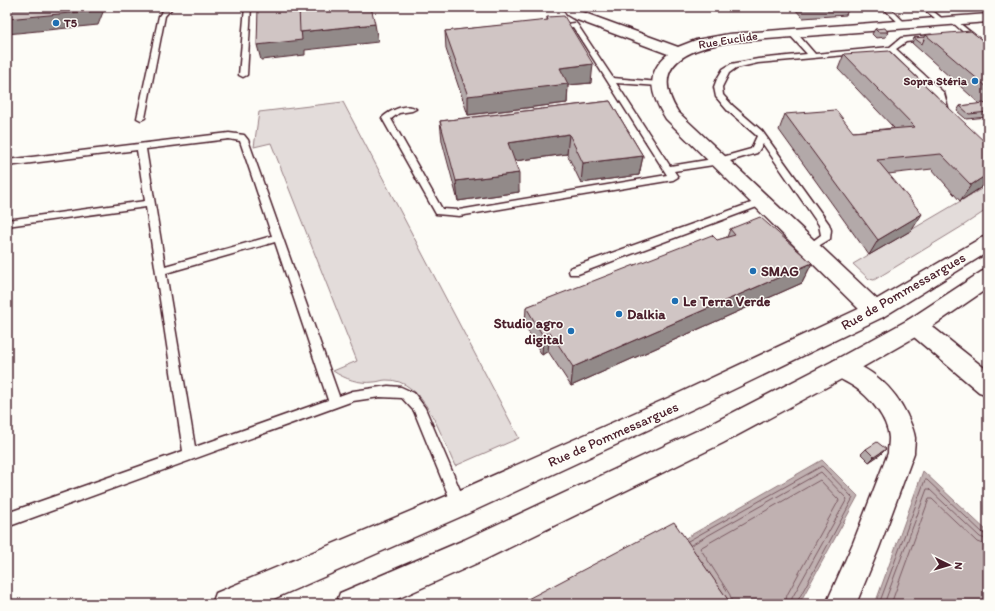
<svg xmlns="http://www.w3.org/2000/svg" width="995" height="611" font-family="Itim,sans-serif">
	<rect width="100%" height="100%" fill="#fdfcf7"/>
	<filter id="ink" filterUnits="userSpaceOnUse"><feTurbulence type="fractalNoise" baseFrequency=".025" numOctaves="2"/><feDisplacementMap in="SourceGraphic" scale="8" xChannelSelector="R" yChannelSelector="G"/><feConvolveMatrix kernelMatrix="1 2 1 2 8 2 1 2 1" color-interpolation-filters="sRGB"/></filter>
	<g filter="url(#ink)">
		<g fill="#e3dcda" stroke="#967e82">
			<path d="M343 102 519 438 455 466C442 438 424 378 386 380 382 380 378 382 374 382 359 384 345 379 333 371L357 361 271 143 254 147 259 112Z"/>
			<path d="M988 185V209L961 227 874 280 869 279 853 264Z"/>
		</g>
		<g fill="#c0b1b1" stroke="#91777b">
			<path d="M822 460 858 496 799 604H718L677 543Z"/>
			<path d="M923 471 988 532V604H875Z"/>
		</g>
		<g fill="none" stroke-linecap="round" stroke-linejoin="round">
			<g stroke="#795961" stroke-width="1">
				<path d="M688 541 822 466 853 498 796 604"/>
				<path d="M691 545 821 472 847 499 792 598 791 604"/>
				<path d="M732 604 730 595 700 548 820 480 839 500 787 595 785 604"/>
				<path d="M879 604 925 480H927L984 534 988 535"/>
				<path d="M884 604 927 489H929L980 537 988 540"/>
				<path d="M891 604 929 499H932L977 542 988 546"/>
			</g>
			<g stroke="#4a1f2b" stroke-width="3">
				<g id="lane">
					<path d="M166 7H173L165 16 145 118 141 120 137 118 159 16Z"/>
					<path d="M245 7H251L247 75 243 77 239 75Z"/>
					<path d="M882 7H889L905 23V25H901Z"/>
					<path d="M921 7H928L945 21 940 22Z"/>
					<path d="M953 18 984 43 988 42V46L980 47 951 21V19Z"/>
					<path d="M575 23 577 24 613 78 659 82 663 84 659 86 616 83 670 166 719 158 751 149 757 136 727 110 716 97 714 87 717 79 723 69 731 64 758 59 807 54 788 33 792 31H795L815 54 890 47 901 38 931 35V39L906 42 896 49 944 93 950 115 949 117H943L937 96 890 51 758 63 736 68 729 73 722 87 723 95 733 106 762 131 829 224 831 230 830 239 810 251 806 250 805 247 821 235 819 225 763 144 757 153 720 164 674 171 678 177 673 180 459 216 436 214 382 118C389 111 407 102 416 109L412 111 399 113 391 119 442 209 459 210 667 175 573 27 556 29 552 27 556 25Z"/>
					<path d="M229 133 244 135 248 140 339 396 353 391 388 386 401 387 414 393 425 408 466 504 464 509 459 511 454 509 414 411 402 398 380 397 353 401 7 527V513L183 451 146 207 7 226V220L145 201 137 150 7 166V160ZM229 139 240 141 272 236 165 266 146 149ZM275 242 328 400 195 447 166 273Z"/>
					<path d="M762 199 765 200 767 202 765 204 578 274H570L569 271 570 268Z"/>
				</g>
			</g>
			<g stroke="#4a1f2b" stroke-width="3">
				<g id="street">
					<path d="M562 7H576L582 12 678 47 696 40 729 34 988 14V22L729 42C689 49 648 64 678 112L883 305 886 311 883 317 875 319 867 317 666 119C651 96 644 74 668 54L572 18 567 15Z"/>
					<path d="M916 317 924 320 988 371V395L979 392 908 332 905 326 908 320Z"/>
					<path d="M841 358C871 368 893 386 907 415 910 422 914 430 915 438 915 443 914 448 914 453L879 548 856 604H826L853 543 888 453C888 448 889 443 889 438 888 418 869 396 853 386 844 380 834 378 829 368L833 361Z"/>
				</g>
			</g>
			<g stroke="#4a1f2b" stroke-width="3">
				<g id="primary">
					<path d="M988 236V252L883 317 695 408 469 513 262 604H212L216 593 449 495 677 394 867 305 981 238Z"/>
					<path d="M988 269V288L924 332 849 375 723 443 484 560 386 604H336L340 593 464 540 705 427 833 361 908 320 981 272Z"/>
				</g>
			</g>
			<use href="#lane" fill="#fdfcf7" fill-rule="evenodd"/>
			<use href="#street" fill="#fdfcf7" fill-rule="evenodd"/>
			<use href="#primary" fill="#fdfcf7" fill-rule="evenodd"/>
		</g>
		<g fill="#b3a9a9" stroke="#4a1f2b">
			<path d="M793 7H849L846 15 803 18Z"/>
			<path d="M928 7H976V9L933 11Z"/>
			<path d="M547 17 591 83 568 85 567 103 468 115 446 49 445 31 547 21Z"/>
			<path d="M875 29 888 32 886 37 876 38 872 34Z"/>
			<path d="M926 35 988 45V117L966 119 957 111 960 106 980 104 912 43 914 38 925 37Z"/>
			<path d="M844 54 988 145V183L960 201 932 169 888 174 912 230 869 255 779 130 785 114 853 132 894 128 838 69Z"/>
			<path d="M610 101 643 156 639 175 581 183 567 154 515 161 519 192 458 201 442 141 440 121Z"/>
			<path d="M730 229 812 263 802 283 571 386 548 351 542 355 525 326 526 307 727 237Z"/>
			<path d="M866 449 881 454 869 462 861 454Z"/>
		</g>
		<g fill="#928a89" stroke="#4a1f2b">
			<path d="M93 7H105L98 25 7 34V19Z"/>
			<path d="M375 24 378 42 305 50V55L261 60 257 45 300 32Z"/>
			<path d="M593 64 591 83 568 85 567 103 468 115V96L560 68Z"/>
			<path d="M569 134 567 154 507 162 508 143Z"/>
			<path d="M643 156 639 175 581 183 583 163Z"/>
			<path d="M519 173V192L458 201 456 181Z"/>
			<path d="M988 174V183L960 201 971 185Z"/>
			<path d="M922 214 912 230 869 255 878 240Z"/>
			<path d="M812 263 802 283 571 386 573 367Z"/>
			<path d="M550 332 548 351 542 355 543 336Z"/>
			<path d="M886 449 881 454 869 462 874 457Z"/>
		</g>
		<g fill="#d0c5c4" stroke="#4a1f2b">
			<path d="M7 7H93L91 11 7 19Z"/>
			<path d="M258 7H299L302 40 257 45Z"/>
			<path d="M299 7H371L375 24 300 32Z"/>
			<path d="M564 16 593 64 560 68 568 84 468 96 445 31 548 20 547 17Z"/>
			<path d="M885 28 888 32H878L875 29Z"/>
			<path d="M971 31 988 45V88L926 35Z"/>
			<path d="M925 37 922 44 914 38Z"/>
			<path d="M889 51 988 145V174L971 185 941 154 877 160 922 214 878 240 785 114 836 110 853 132 915 127 844 54Z"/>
			<path d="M610 101 643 156 583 163 569 134 508 143 519 173 456 181 440 121Z"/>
			<path d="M984 103 988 107V112L969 114 960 106Z"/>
			<path d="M760 217 812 263 573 367 550 332 543 336 526 307 712 235 717 240 735 235 730 229Z"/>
			<path d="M877 442 886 449 874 457 866 449Z"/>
			<path d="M674 522 731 604H526L524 601Z"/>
		</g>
	</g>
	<g fill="#1f6fb2" stroke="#fdfcf7" stroke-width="1.5">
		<circle cx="56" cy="23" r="4"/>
		<circle cx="975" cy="81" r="4"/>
		<circle cx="753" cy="271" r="4"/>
		<circle cx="675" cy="301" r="4"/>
		<circle cx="619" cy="314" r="4"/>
		<circle cx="571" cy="331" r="4"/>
	</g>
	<g text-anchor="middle" stroke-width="3" stroke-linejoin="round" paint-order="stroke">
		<g font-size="12" font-weight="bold" fill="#4a1f2b" stroke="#fdfcf7" text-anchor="start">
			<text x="64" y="27">T5</text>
			<text x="967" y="85" text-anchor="end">Sopra Stéria</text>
		</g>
		<g font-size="12" fill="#4a1f2b" stroke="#fdfcf7">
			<text transform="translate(728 40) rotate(-9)" y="4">Rue Euclide</text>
		</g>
		<g font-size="14" font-weight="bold" fill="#4a1f2b" stroke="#fdfcf7" text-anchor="start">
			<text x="761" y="276">SMAG</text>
			<text x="683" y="306">Le Terra Verde</text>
			<text x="627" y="319">Dalkia</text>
			<text x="563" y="328" text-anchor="end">Studio agro<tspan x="563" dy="16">digital</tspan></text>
		</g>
		<g font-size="14" fill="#4a1f2b" stroke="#fdfcf7">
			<text transform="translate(903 291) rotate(-30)" y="5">Rue de Pommessargues</text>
			<text transform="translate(613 434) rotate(-24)" y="5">Rue de Pommessargues</text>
		</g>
	</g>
	<rect width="995" height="611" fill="none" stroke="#fdfcf7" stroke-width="24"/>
	<rect x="12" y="12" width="971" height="587" fill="none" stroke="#4a1f2b" stroke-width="1.5" filter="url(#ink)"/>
	<g transform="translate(949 565) rotate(95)" stroke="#fdfcf7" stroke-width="3" paint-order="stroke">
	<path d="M0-3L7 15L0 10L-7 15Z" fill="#4a1f2b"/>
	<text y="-6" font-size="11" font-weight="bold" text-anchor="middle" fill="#4a1f2b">N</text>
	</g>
</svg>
